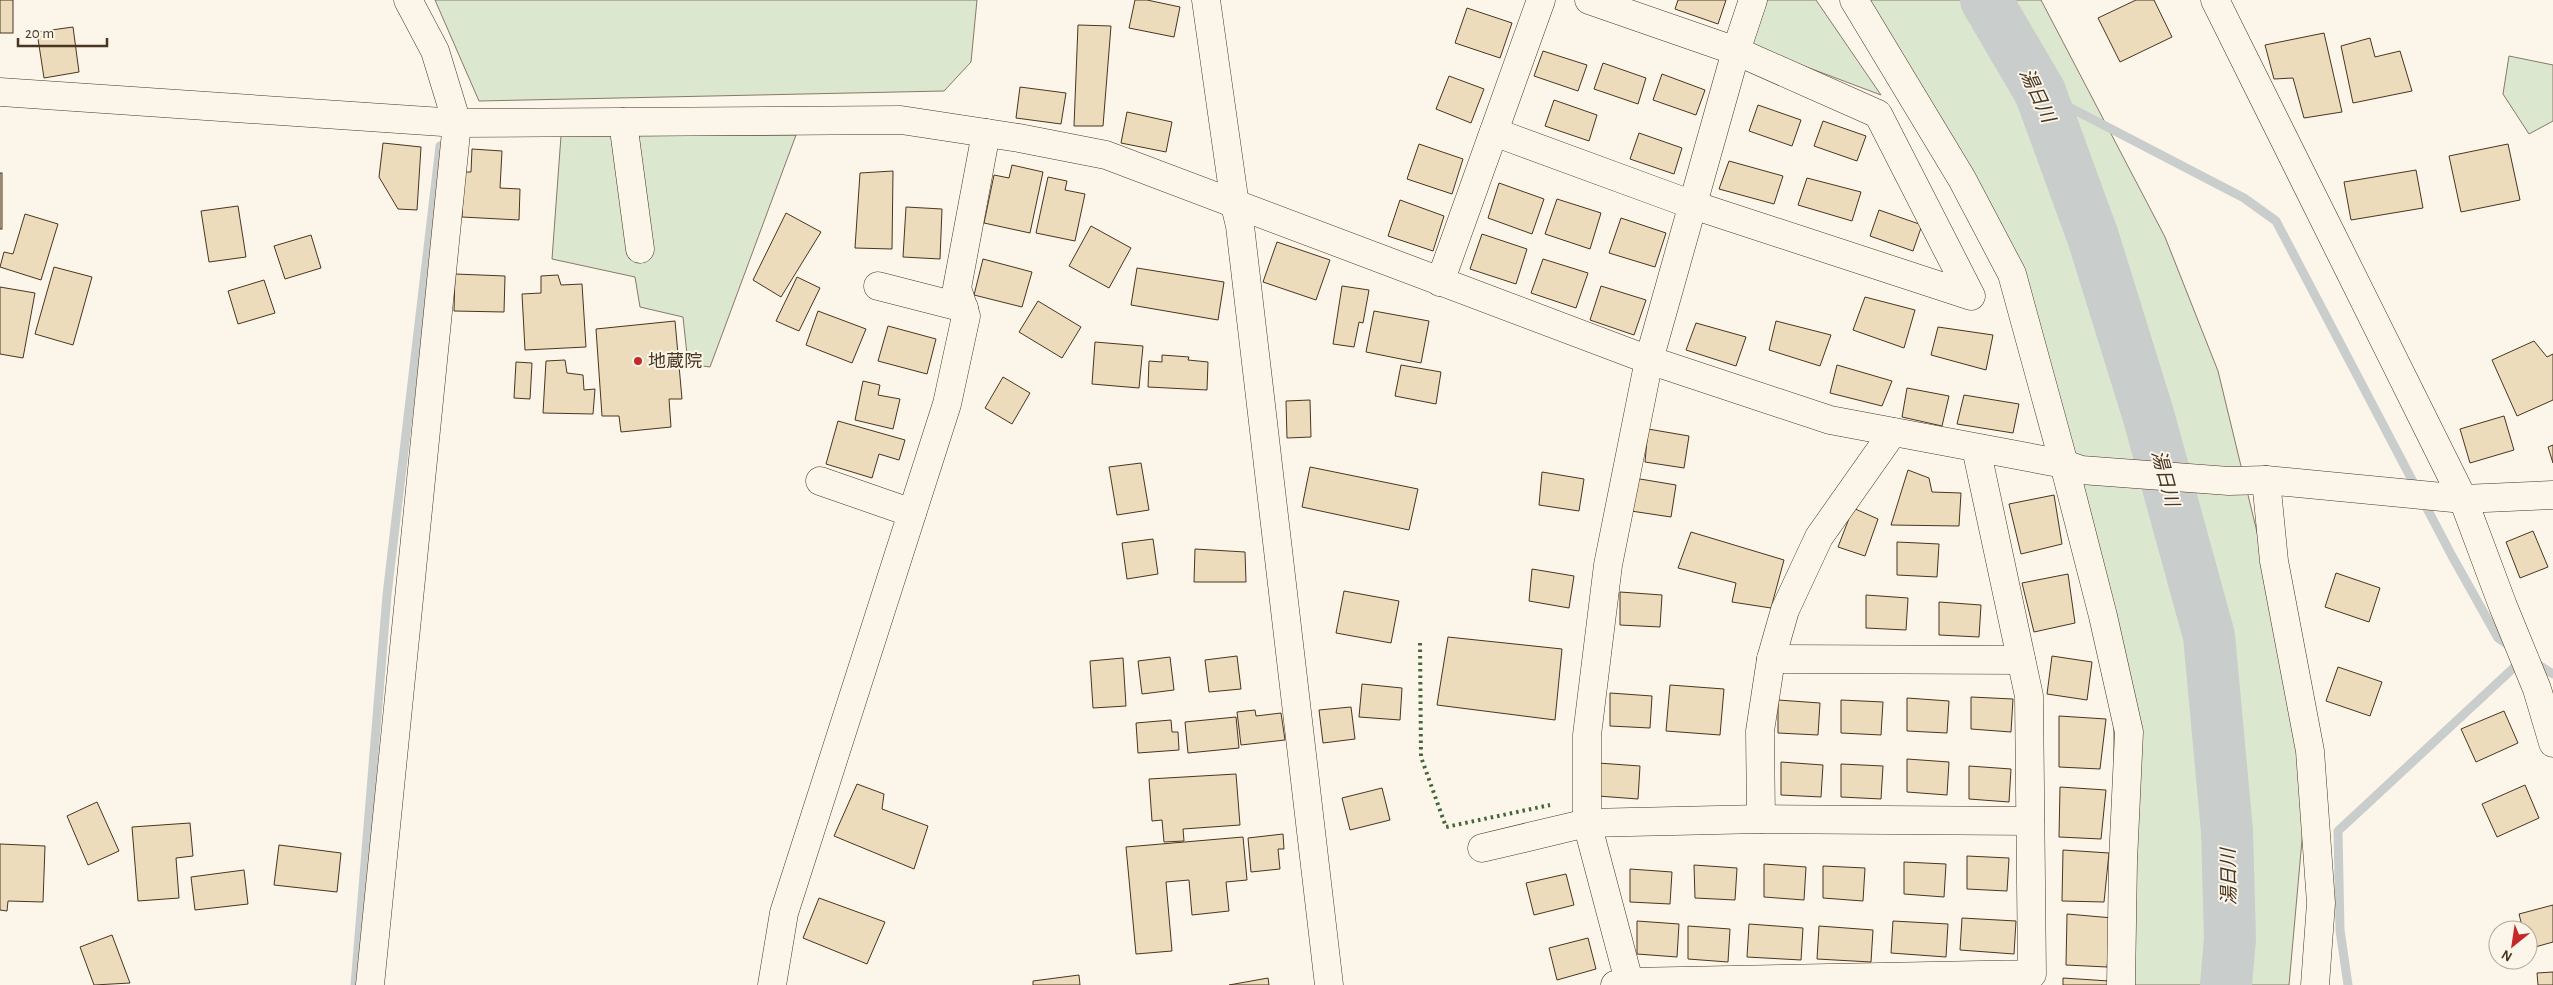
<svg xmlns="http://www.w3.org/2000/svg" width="2553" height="985" font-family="'Alegreya Sans','Noto Sans JP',sans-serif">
	<rect width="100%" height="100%" fill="#fbf6e9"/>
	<g fill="#dce7d0" stroke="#887966">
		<path d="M435 0H977L971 62 944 91 479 101Z"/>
		<path d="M1761 0H1816L1881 95 1748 45Z"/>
		<path d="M1866 0H2041L2165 237 2218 371 2310 751 2289 985H2116L2113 634 1995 243Z"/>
		<path d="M2509 56 2553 65V121L2529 134 2503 94Z"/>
		<path d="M796 135 710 367 688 364 683 317 640 307 635 277 552 259 561 136Z"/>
	</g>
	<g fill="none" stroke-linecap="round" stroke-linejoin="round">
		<g stroke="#c9cecd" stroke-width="9">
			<path d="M2040 92 2244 198 2276 221 2452 556 2498 638 2513 648"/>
			<path d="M2534 662 2553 674"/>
			<path d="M355 985 387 595 440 146"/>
			<path d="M2348 985 2340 930 2338 831 2521 661"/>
		</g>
		<path stroke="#c9cecd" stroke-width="52" d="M1986 0 2040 92 2093 237 2148 414 2209 636 2227 831 2230 939 2226 985"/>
	</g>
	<g fill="#ecdcbc" stroke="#4a3520">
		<rect x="0" y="0" width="13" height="33"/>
		<path d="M1135 0H1147L1180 7 1174 37 1129 28Z"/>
		<path d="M1678 0H1726L1718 24 1675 9Z"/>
		<path d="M2136 0H2154L2172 37 2120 62 2098 18Z"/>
		<path d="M1467 8 1512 23 1500 58 1455 43Z"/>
		<path d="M1078 25 1111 26 1103 126H1074Z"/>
		<path d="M73 27 79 72 44 78 37 32Z"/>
		<path d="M2324 33 2342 112 2304 118 2293 78 2274 79 2265 45Z"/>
		<path d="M2370 38 2375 57 2400 51 2412 91 2353 103 2341 46Z"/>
		<path d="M1543 51 1587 65 1578 91 1534 76Z"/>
		<path d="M1603 63 1646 78 1638 104 1594 89Z"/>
		<path d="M1662 74 1705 90 1696 115 1653 100Z"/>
		<path d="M1449 76 1484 89 1471 123 1436 109Z"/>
		<path d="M1020 87 1066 93 1061 124 1016 118Z"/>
		<path d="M1554 100 1597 115 1589 141 1545 126Z"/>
		<path d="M1758 105 1801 120 1792 146 1749 131Z"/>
		<path d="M1127 112 1172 122 1166 152 1121 143Z"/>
		<path d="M1823 121 1866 136 1857 161 1814 146Z"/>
		<path d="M1639 133 1682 148 1674 174 1630 159Z"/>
		<path d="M383 143 421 147 417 210 398 209 379 177Z"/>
		<path d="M1419 144 1463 159 1452 194 1407 179Z"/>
		<path d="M2508 144 2520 200 2461 212 2449 156Z"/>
		<path d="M472 149 502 151 500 188 520 189 519 220 462 217 464 172H471Z"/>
		<path d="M1729 161 1783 176 1774 204 1719 189Z"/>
		<path d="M1012 165 1043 172 1030 233 984 223 994 175 1009 178Z"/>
		<path d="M2416 170 2423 208 2351 220 2344 182Z"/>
		<path d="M893 171 892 249 855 248 860 173Z"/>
		<rect x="0" y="173" width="2" height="56"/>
		<path d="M1048 177 1067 181 1065 190 1085 194 1075 241 1036 233Z"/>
		<path d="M1807 178 1861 192 1852 221 1798 205Z"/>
		<path d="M1499 183 1544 199 1532 234 1488 218Z"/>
		<path d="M1557 199 1601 213 1590 249 1545 234Z"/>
		<path d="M1400 200 1444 216 1433 251 1388 236Z"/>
		<path d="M238 206 246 257 209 262 201 211Z"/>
		<path d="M906 207 942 209 940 259 903 257Z"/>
		<path d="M1879 210 1922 225 1913 251 1870 236Z"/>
		<path d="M786 213 821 232 781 297 753 280Z"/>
		<path d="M25 214 58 224 41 280 0 267 4 252 13 254Z"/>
		<path d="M1621 218 1666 233 1655 267 1609 253Z"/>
		<path d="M1091 226 1131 248 1109 288 1069 266Z"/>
		<path d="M1482 234 1527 249 1516 284 1470 269Z"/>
		<path d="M311 235 321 268 285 279 274 246Z"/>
		<path d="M1277 242 1330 260 1316 300 1263 282Z"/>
		<path d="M983 259 1032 272 1022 307 974 295Z"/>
		<path d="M1543 259 1588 273 1576 308 1531 293Z"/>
		<path d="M54 267 92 277 73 345 35 334Z"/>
		<path d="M1137 268 1224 282 1218 320 1131 305Z"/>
		<path d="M455 274 505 276 504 312 454 311Z"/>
		<path d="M558 275 561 285 582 284 586 347 525 350 522 294 541 293V276Z"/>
		<path d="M797 277 820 288 799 331 776 321Z"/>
		<path d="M264 280 275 313 238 324 228 291Z"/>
		<path d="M1342 286 1369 290 1363 323 1359 322 1354 347 1333 344Z"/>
		<path d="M1601 286 1646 300 1634 335 1590 320Z"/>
		<path d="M0 287 35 293 23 358 0 354Z"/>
		<path d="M1865 297 1915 310 1904 348 1853 330Z"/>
		<path d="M1038 301 1081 327 1062 358 1019 332Z"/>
		<path d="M818 311 866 329 852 363 806 345Z"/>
		<path d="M1374 311 1429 321 1421 363 1366 352Z"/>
		<path d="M675 321 682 399H669L671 427 621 432 619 416H602L596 329Z"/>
		<path d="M1776 321 1831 335 1820 366 1769 350Z"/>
		<path d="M1696 323 1746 337 1736 366 1686 350Z"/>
		<path d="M888 326 936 339 927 374 878 361Z"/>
		<path d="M1938 327 1993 335 1986 370 1931 355Z"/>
		<path d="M2534 341 2547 357 2553 354V400L2517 416 2492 360Z"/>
		<path d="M1095 342 1143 346 1139 388 1092 384Z"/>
		<path d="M1162 355 1189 357 1188 360 1208 362 1207 390 1148 387 1149 361 1162 362Z"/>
		<path d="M565 360 567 373 583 375 584 390 595 389 593 414 543 413 546 361Z"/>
		<path d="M516 362 532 363 530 399 514 398Z"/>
		<path d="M1401 365 1441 372 1436 404 1395 396Z"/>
		<path d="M1837 365 1892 381 1882 406 1830 393Z"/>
		<path d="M1003 377 1030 393 1012 424 985 408Z"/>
		<path d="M863 381 880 385 878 395 900 399 893 429 855 420Z"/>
		<path d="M1907 388 1949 396 1942 426 1902 417Z"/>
		<path d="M1964 395 2019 404 2013 433 1957 424Z"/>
		<path d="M1310 400 1311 437 1287 438 1286 401Z"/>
		<path d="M2504 416 2514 450 2470 463 2460 429Z"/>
		<path d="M838 421 905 440 899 460 879 454 872 478 826 464Z"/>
		<path d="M1648 429 1689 436 1684 468 1645 462Z"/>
		<path d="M2553 445V463L2548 447Z"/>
		<path d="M1141 463 1149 510 1117 515 1109 467Z"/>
		<path d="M1310 467 1418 489 1409 530 1302 507Z"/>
		<path d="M1908 470 1929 478 1932 492 1961 493 1959 526 1891 525Z"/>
		<path d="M1542 472 1584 479 1579 511 1539 505Z"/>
		<path d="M1634 478 1676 485 1671 517 1631 511Z"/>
		<path d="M2054 495 2062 544 2021 554 2009 504Z"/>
		<path d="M1853 508 1878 519 1865 556 1838 547Z"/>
		<path d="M2533 531 2548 567 2520 578 2506 542Z"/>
		<path d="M1691 532 1784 560 1771 608 1732 602 1736 583 1678 568Z"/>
		<path d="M1153 539 1158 574 1127 579 1122 543Z"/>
		<path d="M1897 542 1939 544 1937 577 1897 575Z"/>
		<path d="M1195 549 1245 552 1246 582H1194Z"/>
		<path d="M1532 569 1574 576 1569 608 1529 601Z"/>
		<path d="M2336 573 2380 588 2369 622 2325 607Z"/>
		<path d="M2068 574 2075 623 2034 632 2022 583Z"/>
		<path d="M1344 591 1399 601 1391 643 1336 633Z"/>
		<path d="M1620 592 1662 595 1660 627 1620 625Z"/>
		<path d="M1866 595 1908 598 1906 630 1866 628Z"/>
		<path d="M1939 602 1981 605 1979 637 1939 635Z"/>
		<path d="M1448 637 1562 649 1555 720 1437 705Z"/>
		<path d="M1237 656 1241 689 1209 692 1205 660Z"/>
		<path d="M2052 656 2092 662 2087 700 2047 694Z"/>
		<path d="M1170 657 1174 690 1142 694 1138 661Z"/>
		<path d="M1123 658 1126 706 1093 708 1090 661Z"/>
		<path d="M2338 667 2382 682 2370 716 2326 701Z"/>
		<path d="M1362 684 1402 688 1400 720 1359 717Z"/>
		<path d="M1670 685 1724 689 1720 735 1666 731Z"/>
		<path d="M1610 693 1652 696 1650 728 1610 726Z"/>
		<path d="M1971 697 2013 699 2011 732 1971 729Z"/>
		<path d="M1907 698 1949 701 1947 733 1907 731Z"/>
		<path d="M1778 700 1820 703 1818 735 1778 733Z"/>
		<path d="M1841 700 1883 702 1881 735 1841 733Z"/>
		<path d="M1351 707 1355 739 1323 743 1319 710Z"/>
		<path d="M1255 710 1256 716 1281 713 1285 740 1241 745 1237 712Z"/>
		<path d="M2504 711 2518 743 2476 762 2461 729Z"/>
		<path d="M2059 716 2106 719 2100 769 2059 767Z"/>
		<path d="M1236 717 1239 748 1188 753 1185 722Z"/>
		<path d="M1171 720 1172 732H1178L1179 750 1138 753 1136 723Z"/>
		<path d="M1907 759 1949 762 1947 795 1907 792Z"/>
		<path d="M1781 762 1823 765 1821 797 1781 795Z"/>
		<path d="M1598 763 1640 766 1638 799 1598 796Z"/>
		<path d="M1841 764 1883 766 1881 799 1841 797Z"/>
		<path d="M1969 766 2011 769 2009 802 1969 799Z"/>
		<path d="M1236 774 1240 825 1183 829 1184 841 1164 842 1162 820 1152 821 1149 779Z"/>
		<path d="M857 784 884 794 882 809 928 826 914 869 834 836Z"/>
		<path d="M2525 785 2539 818 2497 837 2482 804Z"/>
		<path d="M2060 787 2106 790 2101 839 2059 837Z"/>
		<path d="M1382 788 1390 820 1350 830 1342 798Z"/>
		<path d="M97 802 119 851 88 865 67 816Z"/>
		<path d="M190 823 193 856 176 858 179 898 138 901 132 827Z"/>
		<path d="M1283 834 1284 849H1278L1280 869 1251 872 1248 838Z"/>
		<path d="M1243 837 1247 880 1226 882 1229 911 1192 915 1189 880 1166 882 1172 951 1136 954 1126 847Z"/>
		<path d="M0 844 45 846 43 902 8 901 7 911 0 910Z"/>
		<path d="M279 845 341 853 337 892 274 885Z"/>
		<path d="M2063 850 2109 853 2104 902 2062 901Z"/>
		<path d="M1967 856 2009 858 2007 891 1967 889Z"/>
		<path d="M1904 862 1946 864 1944 897 1904 894Z"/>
		<path d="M1764 864 1806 867 1804 900 1764 897Z"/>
		<path d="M1694 865 1737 868 1735 900 1695 898Z"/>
		<path d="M1823 866 1865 868 1863 901 1823 898Z"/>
		<path d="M1630 869 1672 872 1670 904 1630 902Z"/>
		<path d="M244 870 248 904 195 910 191 877Z"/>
		<path d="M1566 874 1574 905 1534 915 1526 883Z"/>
		<path d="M819 898 885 922 867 964 803 938Z"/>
		<path d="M2553 905V942L2528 949V930H2523L2519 914Z"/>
		<path d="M2067 914 2113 918 2107 967 2066 965Z"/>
		<path d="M1962 918 2016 921 2014 954 1960 950Z"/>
		<path d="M1637 921 1679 924 1677 957 1637 954Z"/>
		<path d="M1893 921 1948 924 1946 957 1891 953Z"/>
		<path d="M1749 924 1803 928 1801 960 1747 957Z"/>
		<path d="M1688 926 1730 929 1728 962 1688 959Z"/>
		<path d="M1819 926 1873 930 1871 962 1817 959Z"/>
		<path d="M112 935 130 983 94 985 80 947Z"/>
		<path d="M1588 938 1596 969 1557 980 1549 948Z"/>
		<path d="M2553 972V985H2538L2537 973Z"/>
		<path d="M1079 975 1080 985H1033V981Z"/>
		<path d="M1268 978 1269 985H1229Z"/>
		<path d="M2063 978 2109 981 2108 985H2063Z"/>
	</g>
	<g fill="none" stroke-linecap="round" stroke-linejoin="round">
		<g stroke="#4a3520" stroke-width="29">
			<g id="minor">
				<path d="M1206 0 1235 205 1240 226 1329 985"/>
				<path d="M1854 0 1962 179 2012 274 2064 464 2103 616 2129 732 2123 861 2121 985"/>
				<path d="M2215 0 2463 499 2503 606 2537 689 2553 743"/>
				<path d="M0 92 457 123 901 120 1019 138 1106 155 1649 360 1830 420 2064 464 2081 470 2229 481 2266 480 2463 499 2553 495"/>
				<path d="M623 122 640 249"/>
				<path d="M1494 132 1693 205 1971 296 1878 114 1736 51 1589 0"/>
				<path d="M1440 282 1541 0"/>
				<path d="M878 286 964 308"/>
				<path d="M2266 480 2274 561 2310 751 2321 903 2315 985"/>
				<path d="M820 481 912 513"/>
				<path d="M1771 659 2021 660"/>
				<path d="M1761 819 1760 731 1771 659 1785 610 1819 537 1893 432"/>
				<path d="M1482 848 1587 823 1761 819 2030 821"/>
				<path d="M370 985 457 123 435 51 408 0"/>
				<path d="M772 985 784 913 947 404 966 316 957 288 986 133"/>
				<path d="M1615 985 1629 982 2032 974 2029 696 1976 448"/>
				<path d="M1630 985 1587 823V735L1608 565 1649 360 1736 51 1753 0"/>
			</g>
		</g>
		<use href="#minor" stroke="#fbf6e9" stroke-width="28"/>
		<path stroke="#436837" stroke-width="4" stroke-dasharray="2.5 4" stroke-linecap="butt" d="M1420 643 1421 757 1446 827 1550 805"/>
	</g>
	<circle fill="#c62828" stroke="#fbf6e9" stroke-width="2" cx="638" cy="361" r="5"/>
	<g text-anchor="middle" stroke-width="4" stroke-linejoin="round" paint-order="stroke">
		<g font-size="18" fill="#4a3520" stroke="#fbf6e9" text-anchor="start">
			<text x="648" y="367">地蔵院</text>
		</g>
		<g font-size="19" font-style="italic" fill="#4a3520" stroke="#fbf6e9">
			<text transform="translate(2038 95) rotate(65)" y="7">湯日川</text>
			<text transform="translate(2166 478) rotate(75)" y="7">湯日川</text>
			<text transform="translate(2228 877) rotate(-91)" y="7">湯日川</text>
		</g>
	</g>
	<g transform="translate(2513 945) rotate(210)"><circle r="24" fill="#fbf6e9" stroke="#b4a999"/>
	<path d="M0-4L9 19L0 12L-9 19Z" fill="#c62828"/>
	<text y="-8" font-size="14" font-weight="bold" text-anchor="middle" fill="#4a3520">N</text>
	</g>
	<path d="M18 38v8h89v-8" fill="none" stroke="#4a3520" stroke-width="2.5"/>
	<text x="25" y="38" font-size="15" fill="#4a3520" stroke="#fbf6e9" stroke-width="4" paint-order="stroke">20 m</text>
</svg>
